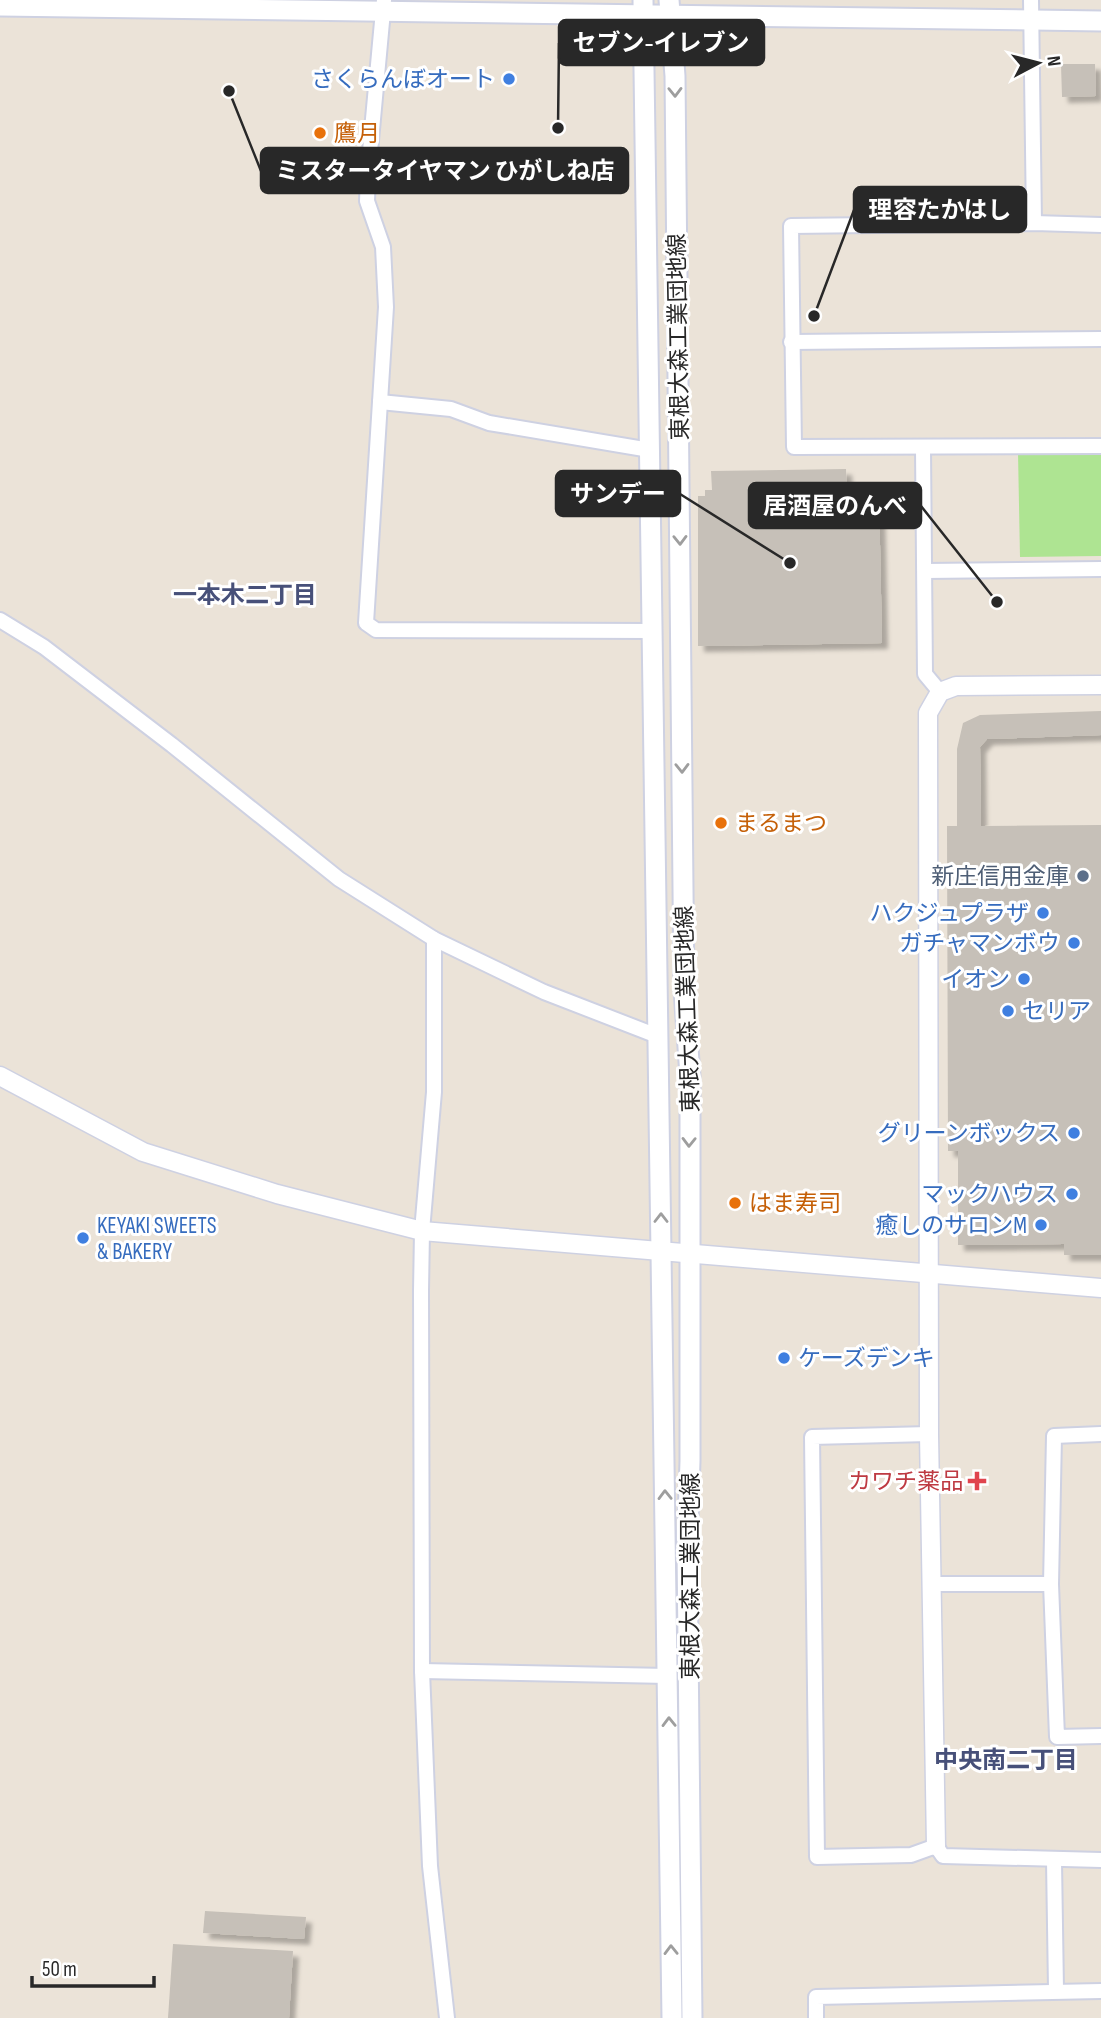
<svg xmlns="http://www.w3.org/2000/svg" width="1101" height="2018" font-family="'Sofia Sans Condensed','Noto Sans JP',sans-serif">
	<defs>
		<filter id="shadow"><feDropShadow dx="6" dy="6" stdDeviation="2" flood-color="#0004"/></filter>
	</defs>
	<rect width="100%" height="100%" fill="#ebe3d8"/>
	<path fill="#aee492" d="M1101 452V556L1020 557 1018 453Z"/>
	<g fill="#c6c0b8" filter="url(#shadow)">
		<path d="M1061 64H1095L1096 96 1062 97Z"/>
		<path d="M846 469 847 496 879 495 882 643 698 646V496H705V490H712L711 471Z"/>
		<path d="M1101 711V735L987 739 980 747 981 826 1101 825V1255H1064V1244L958 1245V1151H948L947 826H957V749L963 723 980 715Z"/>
		<path d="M205 1911 306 1917 304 1939 203 1933Z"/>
		<path d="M173 1944 293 1951 289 2018H168Z"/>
	</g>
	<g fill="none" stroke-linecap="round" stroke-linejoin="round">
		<g stroke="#ced1e2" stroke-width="18">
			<g id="minor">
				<path d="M384 0 368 173 367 201 383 247 386 307 366 623 376 630 653 631"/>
				<path d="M1031 0 1034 223"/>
				<path d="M1101 225 1034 223 791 226 794 447 1101 446"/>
				<path d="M791 342 1101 339"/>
				<path d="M380 402 451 409 489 423 650 450"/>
				<path d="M923 449 925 674 940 692"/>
				<path d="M925 571 1101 569"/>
				<path d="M0 620 44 647 172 745 339 879 434 939 544 992 660 1037"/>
				<path d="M434 939V1092L422 1231 421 1291 422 1671 430 1866 447 2018"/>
				<path d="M929 1434 812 1437 817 1857 911 1855 936 1846 943 1856 1101 1860"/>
				<path d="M1101 1434 1054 1436 1051 1584 1057 1737 1101 1736"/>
				<path d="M933 1584H1051"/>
				<path d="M422 1671 668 1676"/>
				<path d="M1054 1861 1056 1990"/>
				<path d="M816 2018V1997L1101 1991"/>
			</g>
		</g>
		<g stroke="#ced1e2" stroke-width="21">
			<g id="tertiary">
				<path d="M0 1076 143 1152 277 1194 422 1231 1101 1288"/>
				<path d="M936 1846 929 1434 928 713 940 692 956 686 1101 685"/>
			</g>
		</g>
		<g stroke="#ced1e2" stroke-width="23">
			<g id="secondary">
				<path d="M643 0 672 2018"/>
				<path d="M669 0 675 76 684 990 690 1076V1461L687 1550 692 2018"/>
				<path d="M0 6 1101 21"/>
			</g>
		</g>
		<use href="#minor" stroke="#fff" stroke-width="14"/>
		<use href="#tertiary" stroke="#fff" stroke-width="18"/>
		<use href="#secondary" stroke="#fff" stroke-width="19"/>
	</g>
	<defs><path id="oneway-chevron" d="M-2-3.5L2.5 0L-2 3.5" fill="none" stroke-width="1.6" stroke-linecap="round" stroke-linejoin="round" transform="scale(1.75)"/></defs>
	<g stroke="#9e9e9e">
		<use href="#oneway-chevron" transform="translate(675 92) rotate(89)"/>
		<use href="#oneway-chevron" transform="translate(680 540) rotate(89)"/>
		<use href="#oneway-chevron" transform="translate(682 768) rotate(89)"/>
		<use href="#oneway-chevron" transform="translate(689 1142) rotate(91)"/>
		<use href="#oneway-chevron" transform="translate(661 1218) rotate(-90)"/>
		<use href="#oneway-chevron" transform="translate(665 1495) rotate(-91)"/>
		<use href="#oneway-chevron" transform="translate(669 1722) rotate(-91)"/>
		<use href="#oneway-chevron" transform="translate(671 1950) rotate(-91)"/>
	</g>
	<g fill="#3f7fe0" stroke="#fff" stroke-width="2.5">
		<circle cx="509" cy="79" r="7"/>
		<circle cx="1043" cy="913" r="7"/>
		<circle cx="1074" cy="943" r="7"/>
		<circle cx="1024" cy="979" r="7"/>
		<circle cx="1008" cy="1011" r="7"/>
		<circle cx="1074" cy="1133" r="7"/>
		<circle cx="1072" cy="1194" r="7"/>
		<circle cx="1041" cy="1225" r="7"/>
		<circle cx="83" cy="1238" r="7"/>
		<circle cx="784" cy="1358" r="7"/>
	</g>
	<g fill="#e8710a" stroke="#fff" stroke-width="2.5">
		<circle cx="320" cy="133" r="7"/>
		<circle cx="721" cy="823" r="7"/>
		<circle cx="735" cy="1203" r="7"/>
	</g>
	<circle fill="#5c6f8a" stroke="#fff" stroke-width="2.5" cx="1083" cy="876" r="7"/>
	<path fill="#e0444e" stroke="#fff" stroke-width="2.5" d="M973.5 1470.5h7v7h7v7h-7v7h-7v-7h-7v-7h7z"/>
	<g text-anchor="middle" stroke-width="6" stroke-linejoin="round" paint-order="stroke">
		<g font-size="23" fill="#366cbe" stroke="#fff" text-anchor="end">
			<text x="495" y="87">さくらんぼオート</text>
			<text x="1029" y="921">ハクジュプラザ</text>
			<text x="1060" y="951">ガチャマンボウ</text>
			<text x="1010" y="987">イオン</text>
			<text x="1022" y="1019" text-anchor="start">セリア</text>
			<text x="1060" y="1141">グリーンボックス</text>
			<text x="1058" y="1202">マックハウス</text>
			<text x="97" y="1233" text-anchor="start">KEYAKI SWEETS<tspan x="97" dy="26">&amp; BAKERY</tspan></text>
			<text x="1027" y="1233">癒しのサロンM</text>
			<text x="798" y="1366" text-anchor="start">ケーズデンキ</text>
		</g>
		<g font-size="23" fill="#c56008" stroke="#fff" text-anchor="start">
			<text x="334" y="141">鷹月</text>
			<text x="735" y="831">まるまつ</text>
			<text x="749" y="1211">はま寿司</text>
		</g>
		<g font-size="23" fill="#282828" stroke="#fff">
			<text transform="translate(678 337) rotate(-91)" y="8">東根大森工業団地線</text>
			<text transform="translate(687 1009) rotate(-92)" y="8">東根大森工業団地線</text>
			<text transform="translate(690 1576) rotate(-90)" y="8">東根大森工業団地線</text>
		</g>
		<g font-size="23" fill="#4e5e75" stroke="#fff" text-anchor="end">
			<text x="1069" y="884">新庄信用金庫</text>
		</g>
		<g font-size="23" fill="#be3a42" stroke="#fff" text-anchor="end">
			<text x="963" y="1489">カワチ薬品</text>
		</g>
		<g font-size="24" font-weight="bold" fill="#475079" stroke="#fff">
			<text x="245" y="603">一本木二丁目</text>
			<text x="1006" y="1768">中央南二丁目</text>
		</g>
	</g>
	<path fill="none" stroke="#282828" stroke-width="2.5" d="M558 128L559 43M229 91L261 171M814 316L854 210M790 563L680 494M997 602L921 506"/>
	<g fill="#282828" stroke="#fff" stroke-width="2.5">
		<circle cx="558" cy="128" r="7"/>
		<circle cx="229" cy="91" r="7"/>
		<circle cx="814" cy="316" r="7"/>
		<circle cx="790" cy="563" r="7"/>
		<circle cx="997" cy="602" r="7"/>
	</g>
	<g fill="#282828" stroke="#282828" stroke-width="2.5">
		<rect x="559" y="20" width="205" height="45" rx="7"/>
		<rect x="261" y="148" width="367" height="45" rx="7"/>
		<rect x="854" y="187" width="172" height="45" rx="7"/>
		<rect x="556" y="471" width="124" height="45" rx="7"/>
		<rect x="749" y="483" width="172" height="45" rx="7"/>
	</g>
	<g font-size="24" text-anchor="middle" font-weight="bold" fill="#fff">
		<text x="661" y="51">セブン-イレブン</text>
		<text x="445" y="179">ミスタータイヤマン ひがしね店</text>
		<text x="940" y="218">理容たかはし</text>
		<text x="618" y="502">サンデー</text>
		<text x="835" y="514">居酒屋のんべ</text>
	</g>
	<g transform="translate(1038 63) rotate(83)" stroke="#ffffff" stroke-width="5" paint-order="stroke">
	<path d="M0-5L12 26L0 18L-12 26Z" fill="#282828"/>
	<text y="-10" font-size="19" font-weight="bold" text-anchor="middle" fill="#282828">N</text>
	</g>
	<path d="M32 1976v10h122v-10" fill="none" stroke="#282828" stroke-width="3.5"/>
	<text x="42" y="1976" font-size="21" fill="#282828" stroke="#ffffff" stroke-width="5" paint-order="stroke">50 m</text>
</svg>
